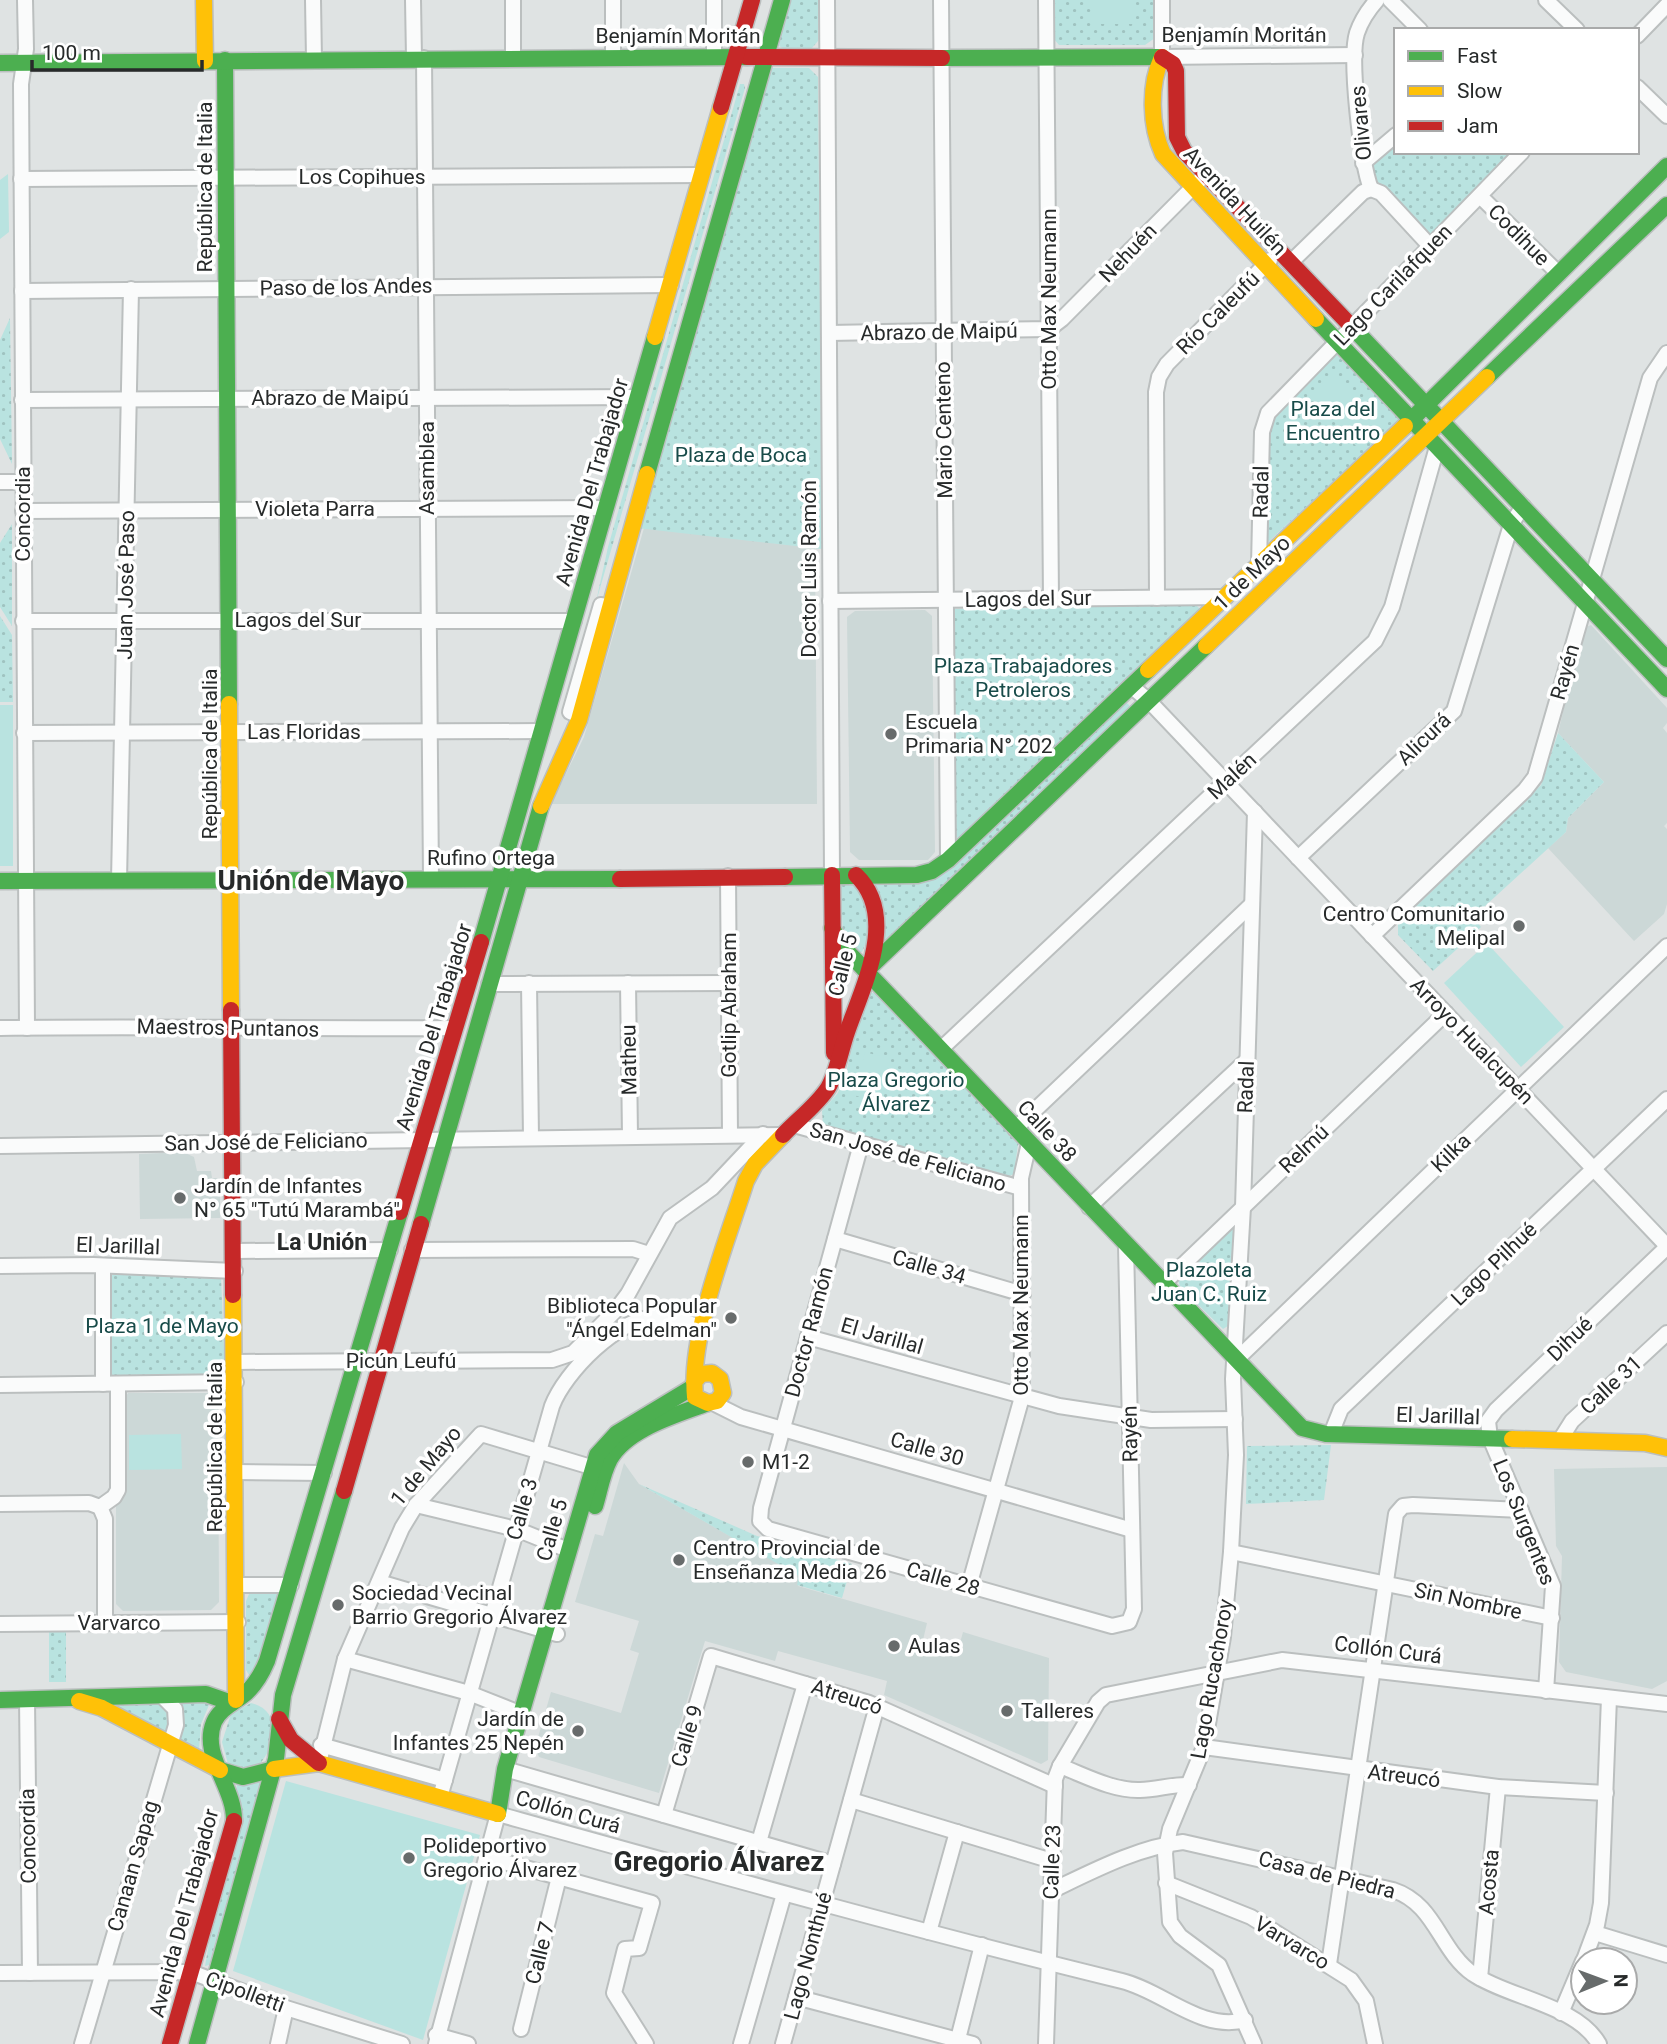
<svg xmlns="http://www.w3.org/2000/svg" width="1667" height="2044" font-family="Roboto,sans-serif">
	<defs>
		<pattern id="green-dots" width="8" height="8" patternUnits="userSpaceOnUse" patternTransform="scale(1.75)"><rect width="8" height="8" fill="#b9e3e0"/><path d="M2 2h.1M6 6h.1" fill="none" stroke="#9fc3c0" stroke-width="1.8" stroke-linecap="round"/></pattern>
	</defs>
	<rect width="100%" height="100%" fill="#dfe3e3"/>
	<g fill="#ccd8d7">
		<path d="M644 528 815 548 817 804H551L584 737Z"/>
		<path d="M925 610 932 616 935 852 928 860H859L850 852 847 617 855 611Z"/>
		<path d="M1591 625 1667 708V723L1663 728 1667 733V823L1664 826 1667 829V904L1664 914 1634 941 1548 848 1566 832 1568 818 1604 782 1558 733 1583 628Z"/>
		<path d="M183 1152 194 1157 197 1171H211L212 1178H220V1218L140 1219 139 1154Z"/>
		<path d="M128 1393H211L218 1400 219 1602 211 1610 123 1611 116 1604V1504L122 1404Z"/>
		<path d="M624 1463 639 1484 800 1576 798 1586 927 1623 923 1640 958 1650 963 1632 1049 1658 1048 1760 1041 1764 884 1695 887 1681 778 1651 775 1661 705 1641 659 1793 539 1757 535 1748 551 1692 621 1713 639 1653 630 1650 639 1621 575 1602 595 1534 603 1536Z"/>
		<path d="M1667 1467V1681L1652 1689 1566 1672 1559 1662 1562 1556 1556 1546 1554 1469Z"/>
	</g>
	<g fill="url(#green-dots)">
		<path d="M787 0H818V41L812 48 784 49 779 46Z"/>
		<path d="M1053 0H1156L1155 38 1145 45H1059L1053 38Z"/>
		<path d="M772 68H809L818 77 822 549 637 528Z"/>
		<path d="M740 84H744L745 88 596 602 608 547Z"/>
		<path d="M1396 143V152H1516L1430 235 1372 176 1373 166Z"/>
		<path d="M10 318 12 464 0 439V340Z"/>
		<path d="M1336 354 1400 420 1267 543 1268 421Z"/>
		<path d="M12 524V626L0 607V543Z"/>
		<path d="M1195 604 1201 610 959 838 955 837 950 609Z"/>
		<path d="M0 616 12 635 13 702H0Z"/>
		<path d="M1125 701 1130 706 884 947 873 882 922 881Z"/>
		<path d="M1558 733 1604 782 1568 818 1566 832 1473 917 1481 927 1433 971 1398 935V924L1541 785Z"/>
		<path d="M847 881 866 893 868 939 862 952H855L843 940 841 885Z"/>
		<path d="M870 992 876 994 1018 1144 1014 1174 1005 1178 823 1125 822 1111 837 1094 844 1081 864 997Z"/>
		<path d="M1234 1225 1231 1324 1223 1329 1180 1287 1178 1279Z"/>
		<path d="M118 1272 221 1277 225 1371 222 1376H112L109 1372V1277Z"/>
		<path d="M1331 1445 1324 1500 1246 1504 1247 1446Z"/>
		<path d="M639 1484 757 1536 852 1564 842 1598 797 1585 799 1576Z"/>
		<path d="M255 1592H278L261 1668 249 1675 246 1670V1601L249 1594Z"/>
		<rect x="49" y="1630" width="17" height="52"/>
		<path d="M206 1700 209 1705 201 1724 199 1750 176 1741V1703Z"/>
		<path d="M97 1701H160L172 1712 168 1732Z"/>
		<path d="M251 1703C285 1711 275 1753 254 1769L228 1764 222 1742 231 1714Z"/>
		<path d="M260 1783 209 1965 205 1966 237 1784Z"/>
	</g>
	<g fill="#b9e3e0">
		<rect x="1091" y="0" width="42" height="24"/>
		<path d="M8 174 9 232 0 239V180Z"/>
		<path d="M1335 372 1382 424 1357 447 1310 395Z"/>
		<rect x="0" y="705" width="13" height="161"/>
		<path d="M1487 943 1564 1027 1521 1067 1444 983Z"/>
		<path d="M865 1052 890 1059 879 1102 853 1095Z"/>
		<path d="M181 1434 182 1469 129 1470V1435Z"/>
		<path d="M286 1781 480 1835 423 2040 233 1971Z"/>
	</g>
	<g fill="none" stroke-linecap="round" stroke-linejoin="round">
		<g stroke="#bbbfbf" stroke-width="18">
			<g id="street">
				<path d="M25 0 26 49 21 84 27 1028"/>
				<path d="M313 0 314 59"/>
				<path d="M413 0 414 58"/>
				<path d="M513 0V58"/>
				<path d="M613 0V57"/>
				<path d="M714 0V56"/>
				<path d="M827 0 832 875"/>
				<path d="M941 0 948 860"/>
				<path d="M1046 0 1051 599"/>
				<path d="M1162 0V57L1355 55"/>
				<path d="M1390 0 1420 30"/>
				<path d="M1546 0 1577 30"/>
				<path d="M1637 36 1667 5"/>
				<path d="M424 58 431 879"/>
				<path d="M1637 87 1667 116"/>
				<path d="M1363 163 1396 135"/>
				<path d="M21 179 702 175"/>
				<path d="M1371 189C1361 163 1349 58 1357 33 1361 21 1369 9 1377 0"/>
				<path d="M1371 189 1381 193 1430 246"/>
				<path d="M1480 196 1559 274"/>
				<path d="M1290 263 1363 192 1371 189"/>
				<path d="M22 291 671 285"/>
				<path d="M829 333 1049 329 1062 319 1200 180"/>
				<path d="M22 400 638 397"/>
				<path d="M0 482H23"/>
				<path d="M23 511 606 508"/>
				<path d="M1259 565 1262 432 1268 413 1522 152"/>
				<path d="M1157 598 1156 392 1159 377 1167 364 1270 260"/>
				<path d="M830 601 1226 597"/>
				<path d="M601 605 607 607 575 714 570 712Z"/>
				<path d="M23 621H574"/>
				<path d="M1131 686 1149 701 1667 1246"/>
				<path d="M24 733 541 731"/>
				<path d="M1298 858 1454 711 1511 525 1523 506"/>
				<path d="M728 876 730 1135"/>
				<path d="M119 881 131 289"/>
				<path d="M1372 936 1525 790 1535 777 1650 378 1667 353"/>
				<path d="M529 983 531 1137"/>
				<path d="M628 983 630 1136"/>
				<path d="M489 984 729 983"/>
				<path d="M0 1028C152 1026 303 1029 455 1028"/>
				<path d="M941 1049 1375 641 1392 607 1437 447"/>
				<path d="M794 1125 1021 1188"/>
				<path d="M1015 1129 1252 904"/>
				<path d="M861 1144 761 1508 760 1521 768 1529 1112 1626 1129 1622 1134 1609 1126 1245"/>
				<path d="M0 1146 784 1135"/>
				<path d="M1089 1207 1247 1060"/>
				<path d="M835 1239 1023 1294"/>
				<path d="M412 1250 633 1249 649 1254"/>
				<path d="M235 1251 390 1250"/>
				<path d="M0 1266 93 1265 235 1271"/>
				<path d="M103 1266V1384"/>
				<path d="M1163 1284 1446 1013"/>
				<path d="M808 1337 1059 1406 1151 1420 1235 1419"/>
				<path d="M1235 1361 1667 946"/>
				<path d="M236 1362 552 1360 573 1353 616 1310 628 1294 670 1218 712 1188 763 1134"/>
				<path d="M0 1385 236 1382"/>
				<path d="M713 1403 741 1417 1132 1530"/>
				<path d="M1331 1434 1341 1409 1667 1099"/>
				<path d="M1560 1440 1572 1421 1667 1333"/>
				<path d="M236 1472 324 1473"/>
				<path d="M0 1504 89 1503 100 1507"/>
				<path d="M416 1505 516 1529 568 1550"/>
				<path d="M100 1507 114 1497 118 1490V1384"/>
				<path d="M100 1507 105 1519V1623"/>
				<path d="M1231 1552 1552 1618"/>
				<path d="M379 1582 557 1634"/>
				<path d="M237 1585H291"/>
				<path d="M969 1586 1022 1397 1021 1178 1029 1143"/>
				<path d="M0 1624 238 1622"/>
				<path d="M345 1659 469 1693 522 1714"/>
				<path d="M1546 1691 1553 1586 1490 1438 1488 1421 1496 1410 1667 1247"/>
				<path d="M27 1699 30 1973"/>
				<path d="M321 1745 445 1780"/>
				<path d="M1204 1747 1498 1787 1606 1793"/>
				<path d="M319 1763 345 1659 402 1528 416 1505 481 1434 601 1470"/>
				<path d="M1060 1766C1084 1775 1113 1791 1140 1790 1157 1790 1172 1784 1189 1785"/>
				<path d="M505 1769 833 1864"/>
				<path d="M440 1797 552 1406C565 1372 618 1318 656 1317 672 1316 689 1324 704 1328"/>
				<path d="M851 1800 1052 1861"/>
				<path d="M664 1815 711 1656 869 1703 1055 1786"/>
				<path d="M759 1842 805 1684"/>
				<path d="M486 1857 652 1903 639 1948 625 1949 614 1993 646 2044"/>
				<path d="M1166 1883 1251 1917 1351 1980 1366 2001 1375 2044"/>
				<path d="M1051 1891C1091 1872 1138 1847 1183 1842L1393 1890C1436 1904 1439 1950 1473 1974 1509 1998 1577 2005 1599 2044"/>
				<path d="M929 1932 957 1832"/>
				<path d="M1595 1933 1667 1955"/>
				<path d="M1584 1960 1597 1925 1601 1903 1609 1698"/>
				<path d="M1329 1964 1396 1514 1403 1506 1413 1505 1521 1510"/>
				<path d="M0 1973 191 1972 286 2008 402 2044"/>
				<path d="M1480 1978 1498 1787"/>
				<path d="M796 1997 973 2044"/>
				<path d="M1561 2013 1583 1961"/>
				<path d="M521 2029 559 1877"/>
				<path d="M436 2035 468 2044"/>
				<path d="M958 2039 982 1945"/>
				<path d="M82 2044 176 1725 175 1709 161 1695"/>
				<path d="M278 2044 286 2008"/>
				<path d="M436 2044 498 1814C706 1872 913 1930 1122 1981 1163 1991 1201 2032 1245 2020"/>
				<path d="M741 2044 784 1894"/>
				<path d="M783 2044 877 1706"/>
				<path d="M1046 2044 1055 1779 1060 1766 1098 1702 1106 1695 1282 1660 1667 1704"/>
				<path d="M1254 2044 1219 1965 1180 1936 1170 1922 1165 1853 1170 1829 1204 1747 1223 1637 1231 1552 1236 1455 1233 1379 1243 1207 1255 812"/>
			</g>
		</g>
		<g stroke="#bbbfbf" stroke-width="19">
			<g id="fast">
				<path d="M942 58 1162 57"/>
				<path d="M225 60 229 704"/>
				<path d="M0 63 747 57"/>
				<path d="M1316 319 1667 689"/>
				<path d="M1352 327 1667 659"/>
				<path d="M1487 377 1667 205"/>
				<path d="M1405 426 1667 166"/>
				<path d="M647 474 782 0"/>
				<path d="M785 877 917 875 932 871 948 860 1148 670"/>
				<path d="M0 881 620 879"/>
				<path d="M832 928 843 947 1302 1428 1326 1434 1512 1439"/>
				<path d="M481 942 655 337"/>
				<path d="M866 971 1206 646"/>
				<path d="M421 1224 541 806"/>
				<path d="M595 1506C600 1490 602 1474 610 1459 628 1428 677 1415 708 1403"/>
				<path d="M0 1700 206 1694 232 1703"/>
				<path d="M220 1770 243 1777 274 1769"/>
				<path d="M498 1814 505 1769 597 1455 617 1433 693 1387"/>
				<path d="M234 1821C235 1787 200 1755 214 1722 220 1708 236 1702 246 1693 256 1684 262 1673 267 1661L400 1212"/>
				<path d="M197 2044 276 1759 283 1695 344 1491"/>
			</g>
		</g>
		<g stroke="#bbbfbf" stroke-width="19">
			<g id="slow">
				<path d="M204 0 205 61"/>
				<path d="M1162 57C1149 85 1150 126 1163 154L1316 319"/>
				<path d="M655 337 721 107"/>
				<path d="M1206 646 1487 377"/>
				<path d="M1148 670 1405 426"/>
				<path d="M229 704 231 1010"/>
				<path d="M541 806 579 720 647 474"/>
				<path d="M233 1295 236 1700"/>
				<path d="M694 1382 701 1374 712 1373 720 1379 723 1393 717 1401 708 1403 695 1397C689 1335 727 1241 746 1181L755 1164 783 1135"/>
				<path d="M1512 1439 1645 1443 1667 1448"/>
				<path d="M79 1701 102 1708 220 1770"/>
				<path d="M274 1769 319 1763 498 1814"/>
			</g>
		</g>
		<g stroke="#bbbfbf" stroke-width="19">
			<g id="jam">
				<path d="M747 57 942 58"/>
				<path d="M1162 57 1173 64 1176 71 1177 137 1184 151 1352 327"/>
				<path d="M721 107 752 0"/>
				<path d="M832 875 834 1053"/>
				<path d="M620 879 785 877"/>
				<path d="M231 1010 233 1295"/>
				<path d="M783 1135C797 1120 817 1105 828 1088 837 1073 841 1049 847 1032 863 986 899 916 856 875"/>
				<path d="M400 1212 481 942"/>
				<path d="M344 1491 421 1224"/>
				<path d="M279 1719 291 1740 319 1763"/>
				<path d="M170 2044 234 1821"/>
			</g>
		</g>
		<use href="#street" stroke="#fafbfb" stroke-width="14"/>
		<use href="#fast" stroke="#4caf50" stroke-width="16"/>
		<use href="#slow" stroke="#ffc107" stroke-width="16"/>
		<use href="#jam" stroke="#c62828" stroke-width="16"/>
	</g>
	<g fill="#676b6b" stroke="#fff" stroke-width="2.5">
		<circle cx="891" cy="734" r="7"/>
		<circle cx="1519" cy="926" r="7"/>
		<circle cx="180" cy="1198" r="7"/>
		<circle cx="731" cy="1318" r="7"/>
		<circle cx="748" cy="1462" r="7"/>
		<circle cx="679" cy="1560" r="7"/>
		<circle cx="338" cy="1605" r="7"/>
		<circle cx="894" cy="1646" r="7"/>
		<circle cx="1007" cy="1711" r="7"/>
		<circle cx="578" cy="1731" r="7"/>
		<circle cx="409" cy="1858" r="7"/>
	</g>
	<g text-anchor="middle" stroke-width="7" stroke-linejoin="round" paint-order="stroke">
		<g font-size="21" fill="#272a2a" stroke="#fff">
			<text x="1244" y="42">Benjamín Moritán</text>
			<text x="678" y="43">Benjamín Moritán</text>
			<text transform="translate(1361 123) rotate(-95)" y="7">Olivares</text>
			<text x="362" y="184">Los Copihues</text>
			<text transform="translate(205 187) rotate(-90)" y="7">República de Italia</text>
			<text transform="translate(1235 201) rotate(47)" y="7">Avenida Huilén</text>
			<text transform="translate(1519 235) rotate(45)" y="7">Codihue</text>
			<text transform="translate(1128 253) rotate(-46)" y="7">Nehuén</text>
			<text transform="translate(1393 285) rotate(-46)" y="7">Lago Carilafquen</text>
			<text transform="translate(346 287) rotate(-1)" y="7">Paso de los Andes</text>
			<text transform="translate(1049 299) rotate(-90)" y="7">Otto Max Neumann</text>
			<text transform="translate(1218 313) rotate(-45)" y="7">Río Caleufú</text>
			<text transform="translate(939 332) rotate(-1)" y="7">Abrazo de Maipú</text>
			<text x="330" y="405">Abrazo de Maipú</text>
			<text transform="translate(944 430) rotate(-91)" y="7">Mario Centeno</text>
			<text transform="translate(427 468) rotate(-90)" y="7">Asamblea</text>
			<text transform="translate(592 482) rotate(-74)" y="7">Avenida Del Trabajador</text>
			<text transform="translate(1261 492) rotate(-89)" y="7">Radal</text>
			<text x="315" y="516">Violeta Parra</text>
			<text transform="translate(23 514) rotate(-90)" y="7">Concordia</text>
			<text transform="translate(809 569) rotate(-90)" y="7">Doctor Luis Ramón</text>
			<text transform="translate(1252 573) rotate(-44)" y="7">1 de Mayo</text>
			<text transform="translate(126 585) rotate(-89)" y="7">Juan José Paso</text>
			<text transform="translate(1028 599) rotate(-1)" y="7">Lagos del Sur</text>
			<text x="298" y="627">Lagos del Sur</text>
			<text transform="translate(1565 672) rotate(-74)" y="7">Rayén</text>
			<text x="304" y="739">Las Floridas</text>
			<text transform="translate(1424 739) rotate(-44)" y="7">Alicurá</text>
			<text transform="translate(210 754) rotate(-90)" y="7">República de Italia</text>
			<text transform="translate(1232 776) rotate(-43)" y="7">Malén</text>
			<text x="491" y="865">Rufino Ortega</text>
			<text transform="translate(843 965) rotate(-76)" y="7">Calle 5</text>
			<text transform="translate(729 1005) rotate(-90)" y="7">Gotlip Abraham</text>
			<text transform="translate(434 1027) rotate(-73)" y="7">Avenida Del Trabajador</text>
			<text transform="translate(228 1028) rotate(1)" y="7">Maestros Puntanos</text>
			<text transform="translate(1472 1041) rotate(46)" y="7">Arroyo Hualcupén</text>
			<text transform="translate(629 1060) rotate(-91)" y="7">Matheu</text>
			<text transform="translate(1246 1087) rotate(-88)" y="7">Radal</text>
			<text transform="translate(1047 1131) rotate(47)" y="7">Calle 38</text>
			<text transform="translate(266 1142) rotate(-1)" y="7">San José de Feliciano</text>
			<text transform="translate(1304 1149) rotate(-44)" y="7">Relmú</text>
			<text transform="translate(1451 1153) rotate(-44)" y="7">Kilka</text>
			<text transform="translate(908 1157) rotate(16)" y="7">San José de Feliciano</text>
			<text transform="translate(118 1246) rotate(2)" y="7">El Jarillal</text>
			<text transform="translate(1494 1264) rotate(-44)" y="7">Lago Pilhué</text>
			<text transform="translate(929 1267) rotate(16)" y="7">Calle 34</text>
			<text transform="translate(1021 1305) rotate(-90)" y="7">Otto Max Neumann</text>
			<text transform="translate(809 1332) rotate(-75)" y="7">Doctor Ramón</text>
			<text transform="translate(882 1336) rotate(16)" y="7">El Jarillal</text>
			<text transform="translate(1570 1339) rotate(-44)" y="7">Dihué</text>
			<text x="401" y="1368">Picún Leufú</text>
			<text transform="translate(1611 1385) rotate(-43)" y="7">Calle 31</text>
			<text transform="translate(1438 1416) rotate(2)" y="7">El Jarillal</text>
			<text transform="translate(1130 1434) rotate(-91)" y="7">Rayén</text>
			<text transform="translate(215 1447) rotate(-90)" y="7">República de Italia</text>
			<text transform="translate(927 1449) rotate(16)" y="7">Calle 30</text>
			<text transform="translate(426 1466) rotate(-50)" y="7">1 de Mayo</text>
			<text transform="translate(522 1509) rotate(-74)" y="7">Calle 3</text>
			<text transform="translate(1524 1522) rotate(68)" y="7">Los Surgentes</text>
			<text transform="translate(552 1530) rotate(-74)" y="7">Calle 5</text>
			<text transform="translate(943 1579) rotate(16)" y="7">Calle 28</text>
			<text transform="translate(1468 1601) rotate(12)" y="7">Sin Nombre</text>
			<text x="119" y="1630">Varvarco</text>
			<text transform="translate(1388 1650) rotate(7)" y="7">Collón Curá</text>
			<text transform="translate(1212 1679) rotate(-80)" y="7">Lago Rucachoroy</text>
			<text transform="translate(847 1697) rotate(18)" y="7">Atreucó</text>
			<text transform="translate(687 1736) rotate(-73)" y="7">Calle 9</text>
			<text transform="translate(1404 1776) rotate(7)" y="7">Atreucó</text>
			<text transform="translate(568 1812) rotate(16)" y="7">Collón Curá</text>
			<text transform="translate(28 1836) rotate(-91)" y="7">Concordia</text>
			<text transform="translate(1052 1862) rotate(-88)" y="7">Calle 23</text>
			<text transform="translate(133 1866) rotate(-74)" y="7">Canaan Sapag</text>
			<text transform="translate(1327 1875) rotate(14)" y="7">Casa de Piedra</text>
			<text transform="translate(1489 1882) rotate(-85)" y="7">Acosta</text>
			<text transform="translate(184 1913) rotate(-75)" y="7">Avenida Del Trabajador</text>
			<text transform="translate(1292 1943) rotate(31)" y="7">Varvarco</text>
			<text transform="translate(540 1953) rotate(-76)" y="7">Calle 7</text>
			<text transform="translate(808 1956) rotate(-75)" y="7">Lago Nonthué</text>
			<text transform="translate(245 1992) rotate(20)" y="7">Cipolletti</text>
		</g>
		<g font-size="21" fill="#184b49" stroke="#fff">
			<text x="1333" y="416">Plaza del<tspan x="1333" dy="24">Encuentro</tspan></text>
			<text x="741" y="462">Plaza de Boca</text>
			<text x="1023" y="673">Plaza Trabajadores<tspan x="1023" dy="24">Petroleros</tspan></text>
			<text x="896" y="1087">Plaza Gregorio<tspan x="896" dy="24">Álvarez</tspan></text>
			<text x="1209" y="1277">Plazoleta<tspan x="1209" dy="24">Juan C. Ruiz</tspan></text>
			<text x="162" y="1333">Plaza 1 de Mayo</text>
		</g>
		<g font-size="21" fill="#272a2a" stroke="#fff" text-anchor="start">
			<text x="905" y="729">Escuela<tspan x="905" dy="24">Primaria N° 202</tspan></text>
			<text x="1505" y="921" text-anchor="end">Centro Comunitario<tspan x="1505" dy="24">Melipal</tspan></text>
			<text x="194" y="1193">Jardín de Infantes<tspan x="194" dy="24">N° 65 "Tutú Marambá"</tspan></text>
			<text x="717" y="1313" text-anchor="end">Biblioteca Popular<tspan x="717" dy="24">"Ángel Edelman"</tspan></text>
			<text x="762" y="1469">M1-2</text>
			<text x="693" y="1555">Centro Provincial de<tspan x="693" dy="24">Enseñanza Media 26</tspan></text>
			<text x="352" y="1600">Sociedad Vecinal<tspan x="352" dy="24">Barrio Gregorio Álvarez</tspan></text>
			<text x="908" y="1653">Aulas</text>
			<text x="1021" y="1718">Talleres</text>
			<text x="564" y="1726" text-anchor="end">Jardín de<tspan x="564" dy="24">Infantes 25 Nepén</tspan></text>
			<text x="423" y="1853">Polideportivo<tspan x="423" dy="24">Gregorio Álvarez</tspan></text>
		</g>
		<g font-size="23" font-weight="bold" fill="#272a2a" stroke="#fff">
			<text x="322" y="1250">La Unión</text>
		</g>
		<g font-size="28" font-weight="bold" fill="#272a2a" stroke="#fff">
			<text x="311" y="890">Unión de Mayo</text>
			<text x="719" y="1871">Gregorio Álvarez</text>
		</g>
	</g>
	<rect x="1394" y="28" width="245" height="126" fill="#ffffff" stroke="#a9aaaa" stroke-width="2"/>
	<rect x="1408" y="51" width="35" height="10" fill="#4caf50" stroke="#a9aaaa" stroke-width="2"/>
	<text x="1457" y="63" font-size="21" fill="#272a2a">Fast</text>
	<rect x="1408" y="86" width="35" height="10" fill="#ffc107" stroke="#a9aaaa" stroke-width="2"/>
	<text x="1457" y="98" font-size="21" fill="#272a2a">Slow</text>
	<rect x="1408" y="121" width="35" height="10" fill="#c62828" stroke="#a9aaaa" stroke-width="2"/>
	<text x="1457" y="133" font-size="21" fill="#272a2a">Jam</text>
	<g transform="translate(1604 1981) rotate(89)"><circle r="33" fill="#ffffff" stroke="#a9aaaa" stroke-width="2"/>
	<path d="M0-5L12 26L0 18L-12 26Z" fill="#676b6b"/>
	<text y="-10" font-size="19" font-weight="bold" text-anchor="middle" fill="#272a2a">N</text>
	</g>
	<path d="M32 60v10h170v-10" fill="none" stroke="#272a2a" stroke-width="3.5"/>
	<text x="42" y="60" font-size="21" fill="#272a2a" stroke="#ffffff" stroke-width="5" paint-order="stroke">100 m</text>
</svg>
